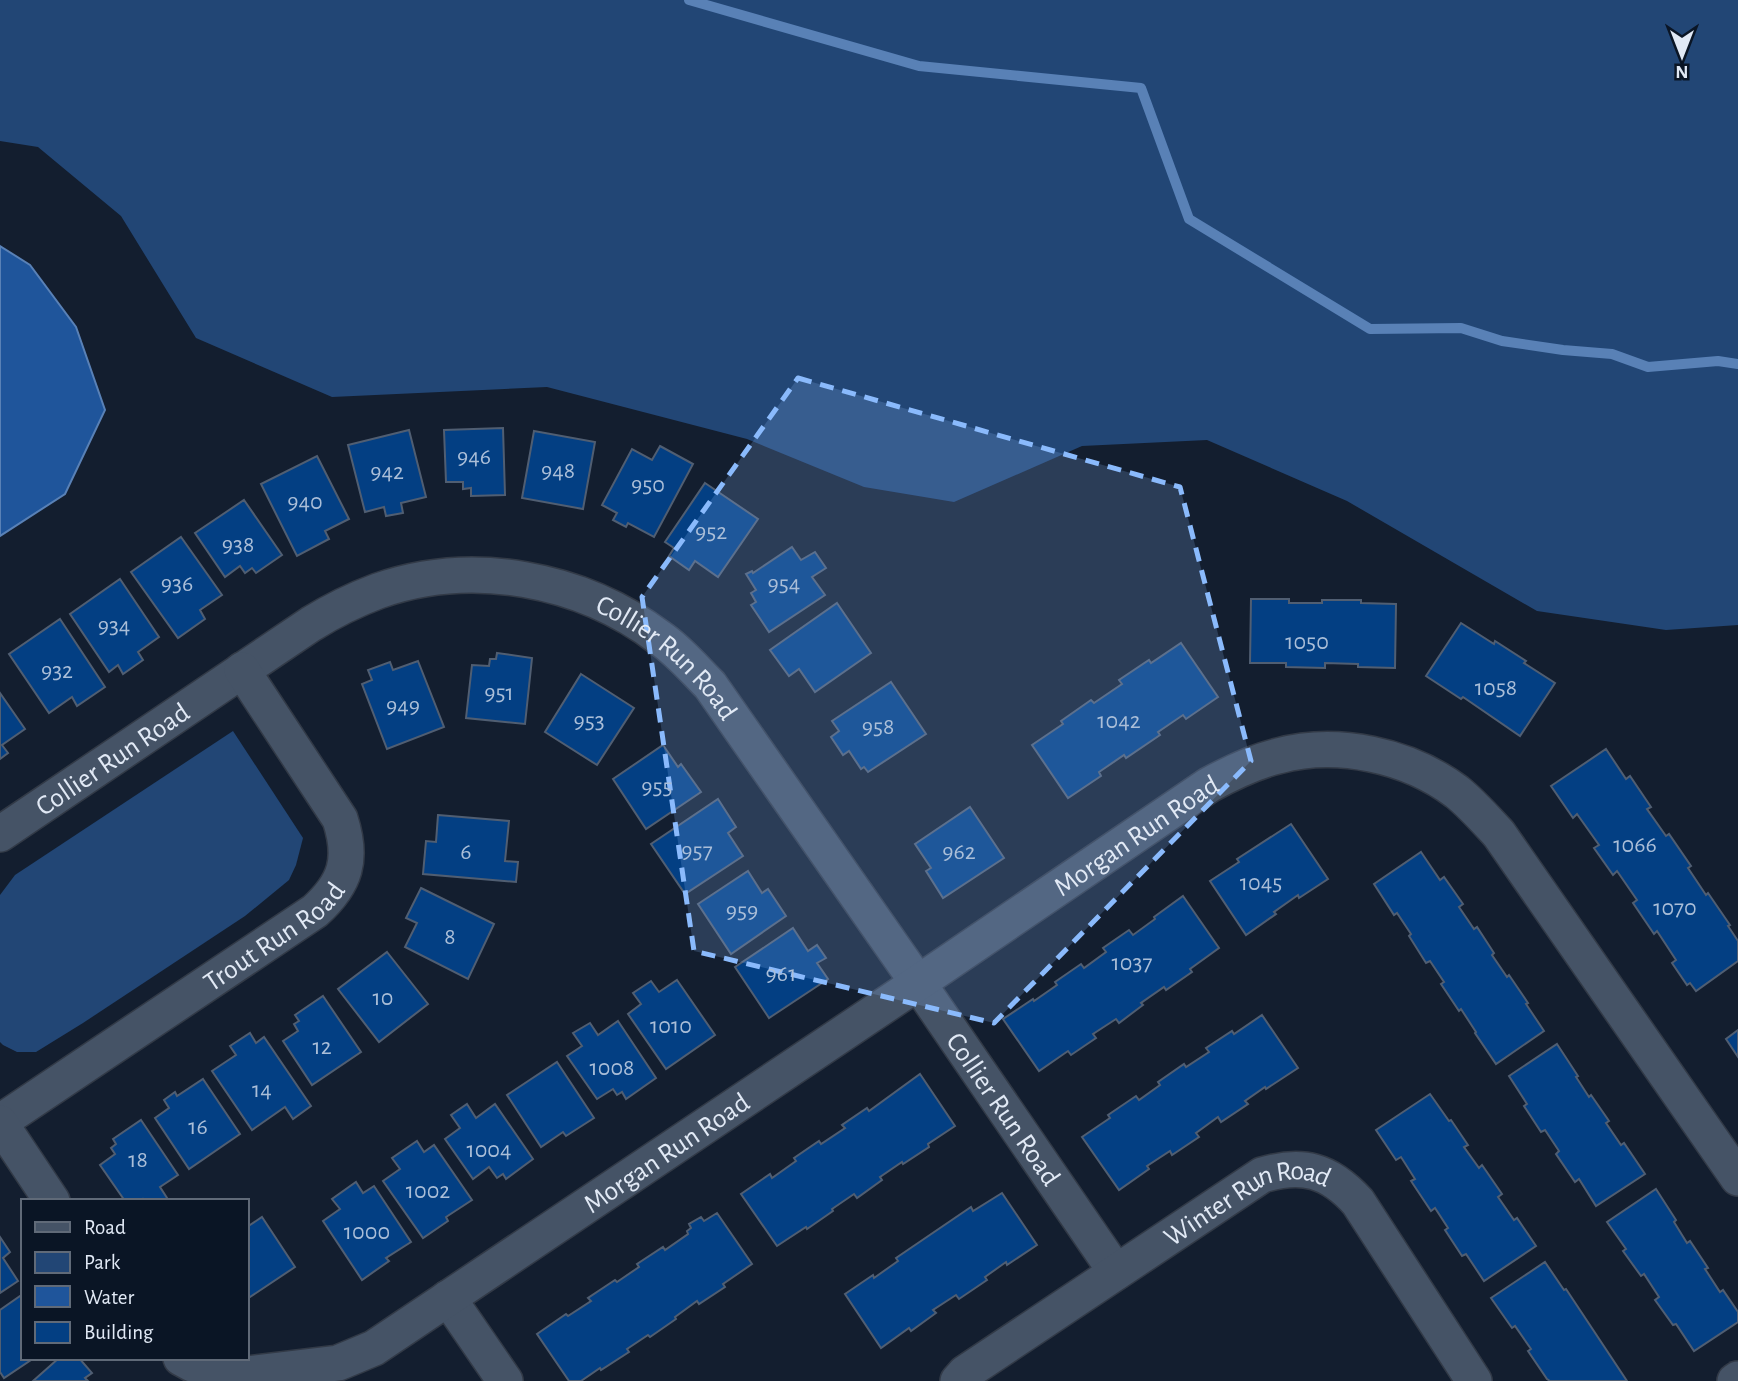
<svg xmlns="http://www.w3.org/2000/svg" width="1738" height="1381" font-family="'Alegreya Sans',sans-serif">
	<rect width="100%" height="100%" fill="#131e2f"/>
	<g fill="#224675">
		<path d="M0 0H1738V625L1666 630 1537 611 1347 501 1207 440 1082 446 954 502 864 487 747 439 547 387 332 397 196 338 121 216 38 147 0 141Z"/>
		<path d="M233 731 303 838 296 865 289 880 245 916 83 1023 36 1052H17L3 1045 0 1042V895L15 875Z"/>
	</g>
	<path fill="#1f559b" stroke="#5981b6" stroke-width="2" d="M0 246 30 265 76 327 105 410 65 494 0 536Z"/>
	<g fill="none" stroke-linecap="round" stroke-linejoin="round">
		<path stroke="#5981b6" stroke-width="10" d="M689 0 919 66 1141 88 1189 219 1370 329 1461 328 1502 341 1563 350 1612 354 1648 367 1718 361 1738 364"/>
	</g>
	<g fill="#033f83" stroke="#505e72" stroke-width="2">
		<path d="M503 428 505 495 471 496V488L463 489V482H446L444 430Z"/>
		<path d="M409 430 426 497 401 503 403 513 386 516 384 507 365 512 348 445Z"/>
		<path d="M534 431 595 442 583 509 522 498Z"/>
		<path d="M660 446 693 464 654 537 628 523 626 527 613 520 617 513 602 505 632 449 652 460Z"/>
		<path d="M317 456 349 519 325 531 329 539 297 556 261 484Z"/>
		<path d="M705 483 758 519 718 577 695 561 689 570 669 556 674 548 665 542Z"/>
		<path d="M244 500 282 555 256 573 252 568 245 573 240 566 225 577 195 533Z"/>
		<path d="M181 537 222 595 200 610 205 619 178 638 131 572Z"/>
		<path d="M792 547 801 560 815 552 826 568 812 577 825 595 769 632 751 605 756 602 751 593 756 590 746 574 752 571 753 573Z"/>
		<path d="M120 579 159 637 138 652 143 660 123 674 118 665 109 672 70 614Z"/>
		<path d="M1251 599H1289V603H1322V600H1361V603L1396 604 1395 668 1358 667V664L1325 663V668L1286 667V663H1250Z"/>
		<path d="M837 603 871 653 815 692 799 669 789 676 770 650Z"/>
		<path d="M60 619 105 687 77 706 72 697 49 713 9 654Z"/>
		<path d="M1461 623 1494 644 1495 641 1526 661 1524 663 1555 683 1520 736 1463 697 1461 699 1426 676Z"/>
		<path d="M1181 643 1218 697 1186 719 1183 715 1158 732 1160 735 1126 758 1124 755 1099 772 1101 776 1068 798 1032 745 1063 724 1061 721 1091 700 1094 703 1122 684 1119 680 1149 660 1151 663Z"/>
		<path d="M497 653 532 658 525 724 466 718 472 665 489 666 490 659H496Z"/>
		<path d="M418 661 444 727 387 749 362 684 372 680 368 670 390 662 393 670Z"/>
		<path d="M581 674 634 708 597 765 545 732Z"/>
		<path d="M891 682 926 734 868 772 864 767 861 769 849 751 843 755 831 737 839 731 832 721Z"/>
		<path d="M0 693 25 729 2 745 8 753 0 759Z"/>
		<path d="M663 745 678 767 681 764 701 792 646 829 613 779Z"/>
		<path d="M1606 749 1626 779 1630 776 1651 807 1647 809 1666 836 1669 834 1691 866 1688 868 1706 895 1708 893 1730 925 1728 926 1738 941V961L1696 991 1690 983 1687 985 1672 963 1676 960 1657 931 1654 934 1633 903 1637 900 1617 871 1613 875 1594 848 1599 845 1577 814 1573 818 1551 786Z"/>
		<path d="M718 799 736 827 728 833 743 856 685 894 651 844Z"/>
		<path d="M970 807 1004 858 943 898 926 871 931 868 915 844Z"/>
		<path d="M438 815 509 821 505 861 518 862 516 882 423 874 426 841 436 842Z"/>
		<path d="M1291 824 1328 879 1299 898 1298 895 1274 912 1276 914 1246 935 1210 881 1239 862 1237 859Z"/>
		<path d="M1421 852 1440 880 1444 877 1463 904 1459 907 1474 929 1477 927 1494 953 1492 955 1507 977 1509 975 1528 1003 1526 1004 1544 1031 1496 1064 1475 1033 1476 1032 1461 1009 1459 1011 1441 984 1444 982 1430 961 1426 963 1409 936 1411 934 1397 913 1394 915 1374 884Z"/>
		<path d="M748 871 762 893 768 889 786 916 731 954 698 904Z"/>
		<path d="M421 888 494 924 468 979 405 947 417 923 406 918Z"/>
		<path d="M1183 896 1219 948 1190 969 1192 972 1166 990 1164 987 1141 1003 1143 1005 1119 1023 1116 1019 1093 1034 1096 1038 1071 1055 1068 1051 1039 1071 1003 1019 1033 999 1034 1001 1057 985 1055 982 1081 964 1084 968 1106 952 1103 948 1129 930 1133 935 1155 919 1154 917Z"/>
		<path d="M793 928 808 951 817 945 826 958 817 963 828 979 769 1018 735 967Z"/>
		<path d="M387 952 428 1004 379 1042 338 989Z"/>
		<path d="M677 980 715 1035 666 1069 628 1014 641 1004 633 993 651 981 659 992Z"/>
		<path d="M323 996 361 1052 312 1085 283 1041 298 1031 294 1024 299 1021 295 1015Z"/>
		<path d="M1262 1015 1298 1068 1266 1089 1265 1087 1245 1101 1248 1104 1221 1122 1218 1117 1196 1133 1199 1137 1172 1155 1170 1151 1147 1166 1149 1169 1119 1190 1082 1137 1110 1118 1108 1115 1136 1096 1139 1100 1160 1085 1158 1082 1184 1064 1186 1067 1209 1052 1206 1048 1232 1031 1234 1034Z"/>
		<path d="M618 1021 656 1078 626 1099 622 1092 617 1095 613 1089 597 1099 567 1056 582 1046 573 1033 590 1023 598 1035Z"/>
		<path d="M1738 1030V1057L1726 1039Z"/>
		<path d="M250 1033 256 1043 264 1037 311 1106 293 1119 285 1107 252 1130 212 1071 236 1055 230 1046Z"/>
		<path d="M1557 1044 1578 1076 1576 1077 1589 1097 1591 1095 1609 1121 1606 1123 1621 1145 1624 1143 1645 1174 1596 1206 1579 1179 1575 1182 1556 1154 1559 1151 1545 1130 1541 1132 1524 1106 1527 1104 1509 1076Z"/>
		<path d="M557 1062 594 1118 566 1136 563 1132 541 1147 507 1095Z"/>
		<path d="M920 1074 955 1126 928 1144 929 1147 903 1164 902 1162 880 1177 882 1180 857 1198 854 1194 832 1209 833 1211 807 1229 806 1227 777 1246 741 1194 770 1174 772 1178 796 1161 794 1158 819 1141 821 1144 845 1128 842 1125 867 1108 869 1111Z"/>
		<path d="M203 1079 240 1134 189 1169 155 1118 169 1108 164 1100 175 1092 177 1096Z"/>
		<path d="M1430 1094 1449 1121 1451 1120 1468 1145 1464 1147 1479 1168 1482 1165 1502 1194 1498 1197 1514 1220 1517 1218 1536 1246 1484 1281 1466 1254 1462 1256 1445 1230 1448 1228 1435 1208 1431 1211 1411 1181 1415 1179 1401 1157 1396 1160 1376 1130Z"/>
		<path d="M467 1104 476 1118 495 1104 533 1159 506 1179 503 1174 497 1178 489 1167 473 1179 445 1139 460 1128 451 1115Z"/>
		<path d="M141 1120 178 1175 160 1187 169 1201H145L143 1199 141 1201H125L100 1165 115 1154 111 1148 116 1144 113 1139Z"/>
		<path d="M417 1141 424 1152 434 1145 472 1200 446 1217 448 1221 423 1238 383 1181 400 1169 392 1158Z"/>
		<path d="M356 1182 363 1193 374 1186 411 1242 386 1258 389 1261 362 1280 323 1221 340 1209 332 1199Z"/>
		<path d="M1656 1189 1676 1220 1674 1222 1687 1243 1690 1241 1708 1268 1705 1269 1720 1292 1723 1290 1738 1312V1322L1694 1351 1676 1324 1673 1325 1655 1300 1659 1297 1644 1274 1641 1276 1623 1251 1626 1249 1607 1222Z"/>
		<path d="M1002 1193 1037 1245 1007 1265 1006 1262 985 1277 987 1280 959 1299 956 1295 933 1310 936 1313 911 1331 909 1328 881 1348 845 1294 873 1275 874 1278 898 1261 896 1258 971 1207 973 1211Z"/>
		<path d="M717 1213 752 1264 723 1284 725 1287 699 1304 697 1301 675 1317 676 1319 650 1337 648 1335 627 1349 629 1352 601 1370 600 1368 581 1381H569L537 1334 566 1314 568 1316 591 1301 588 1298 615 1280 617 1282 639 1267 637 1264 663 1247 665 1250 688 1234 687 1231 691 1228 689 1224 701 1217 704 1221Z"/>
		<path d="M262 1217 295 1267 247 1299V1227Z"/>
		<path d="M0 1237 10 1252 3 1258 18 1281 0 1293Z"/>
		<path d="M1545 1262 1564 1290 1566 1289 1627 1381H1550L1547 1379 1528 1351 1531 1349 1515 1326 1512 1328 1491 1298Z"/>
		<path d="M23 1294V1358H34L4 1378 0 1372V1310Z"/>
		<path d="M59 1358H79L92 1373 85 1378 88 1381H33Z"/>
	</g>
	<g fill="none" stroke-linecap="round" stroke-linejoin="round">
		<g stroke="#323a47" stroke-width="38">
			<g id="minor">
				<path id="s1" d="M0 834 311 624C332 611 354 600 378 591 472 558 581 578 660 638 679 651 694 669 710 685L918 983 1116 1272"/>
				<path id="s2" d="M0 1122 315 911C346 883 353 859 340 819L242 670"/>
				<path d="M0 1123 52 1201"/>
				<path d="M448 1298 505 1381"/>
				<path id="s3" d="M181 1358 192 1364 219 1372 247 1374 338 1363 374 1348 918 983 1209 785C1231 773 1253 762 1278 756 1337 740 1408 755 1457 792 1472 804 1485 819 1499 834L1738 1178"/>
				<path id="s4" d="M958 1381 965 1373 1262 1175C1303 1163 1329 1170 1358 1202L1474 1381"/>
				<path d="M1735 1381 1738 1379"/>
			</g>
		</g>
		<use href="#minor" stroke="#455366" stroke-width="35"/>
	</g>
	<path fill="#8abafc" fill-opacity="0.2" stroke="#8abafc" stroke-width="5" stroke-dasharray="14 9" stroke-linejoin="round" d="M798 378 1180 487 1251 761 994 1023 694 951 642 597Z"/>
	<g text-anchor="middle" stroke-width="5" stroke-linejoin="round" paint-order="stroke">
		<g font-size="24" fill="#aabed8">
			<text x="474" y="464">946</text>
			<text x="558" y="478">948</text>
			<text x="387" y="479">942</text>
			<text x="648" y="492">950</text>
			<text x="305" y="509">940</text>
			<text x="711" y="539">952</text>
			<text x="238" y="552">938</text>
			<text x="177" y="591">936</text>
			<text x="784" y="591">954</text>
			<text x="114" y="633">934</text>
			<text x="1307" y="649">1050</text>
			<text x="57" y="678">932</text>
			<text x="1496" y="695">1058</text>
			<text x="499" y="700">951</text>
			<text x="403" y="713">949</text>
			<text x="589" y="728">953</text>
			<text x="1119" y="728">1042</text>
			<text x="878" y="734">958</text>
			<text x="657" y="794">955</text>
			<text x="1635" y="852">1066</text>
			<text x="697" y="858">957</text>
			<text x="466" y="859">6</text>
			<text x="959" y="859">962</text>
			<text x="1261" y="890">1045</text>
			<text x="1675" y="915">1070</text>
			<text x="742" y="918">959</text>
			<text x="450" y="944">8</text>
			<text x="1132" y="970">1037</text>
			<text x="781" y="981">961</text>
			<text x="383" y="1005">10</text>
			<text x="671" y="1033">1010</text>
			<text x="322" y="1054">12</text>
			<text x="612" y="1075">1008</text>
			<text x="262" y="1097">14</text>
			<text x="198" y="1134">16</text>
			<text x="489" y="1157">1004</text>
			<text x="138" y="1167">18</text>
			<text x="428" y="1198">1002</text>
			<text x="367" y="1239">1000</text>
		</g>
		<g font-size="28" fill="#e1e9f5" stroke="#0a1525">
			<text dy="10" stroke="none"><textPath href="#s1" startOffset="765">Collier Run Road</textPath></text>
			<text dy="10" stroke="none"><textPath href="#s1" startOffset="135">Collier Run Road</textPath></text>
			<text dy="10" stroke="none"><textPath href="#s3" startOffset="1118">Morgan Run Road</textPath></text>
			<text dy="10" stroke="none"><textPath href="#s2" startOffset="331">Trout Run Road</textPath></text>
			<text dy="10" stroke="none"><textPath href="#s1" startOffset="1332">Collier Run Road</textPath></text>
			<text dy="10" stroke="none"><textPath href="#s3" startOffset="551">Morgan Run Road</textPath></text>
			<text dy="10" stroke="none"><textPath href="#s4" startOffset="345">Winter Run Road</textPath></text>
		</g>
	</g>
	<rect x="21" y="1199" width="228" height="161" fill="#0a1525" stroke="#606a78" stroke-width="2"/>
	<rect x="35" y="1222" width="35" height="10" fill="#455366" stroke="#606a78" stroke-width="2"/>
	<text x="84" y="1234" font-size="21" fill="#e1e9f5">Road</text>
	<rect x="35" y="1252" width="35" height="21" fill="#224675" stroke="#606a78" stroke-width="2"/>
	<text x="84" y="1269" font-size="21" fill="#e1e9f5">Park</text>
	<rect x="35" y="1286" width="35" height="21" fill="#1f559b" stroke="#606a78" stroke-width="2"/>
	<text x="84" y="1304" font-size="21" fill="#e1e9f5">Water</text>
	<rect x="35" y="1322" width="35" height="21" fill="#033f83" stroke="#606a78" stroke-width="2"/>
	<text x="84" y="1339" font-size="21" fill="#e1e9f5">Building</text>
	<g transform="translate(1682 56) rotate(180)" stroke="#0a1525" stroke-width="5" paint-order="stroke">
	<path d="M0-5L12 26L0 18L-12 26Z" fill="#e1e9f5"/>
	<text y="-10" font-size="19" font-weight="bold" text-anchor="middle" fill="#e1e9f5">N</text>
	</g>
</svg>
